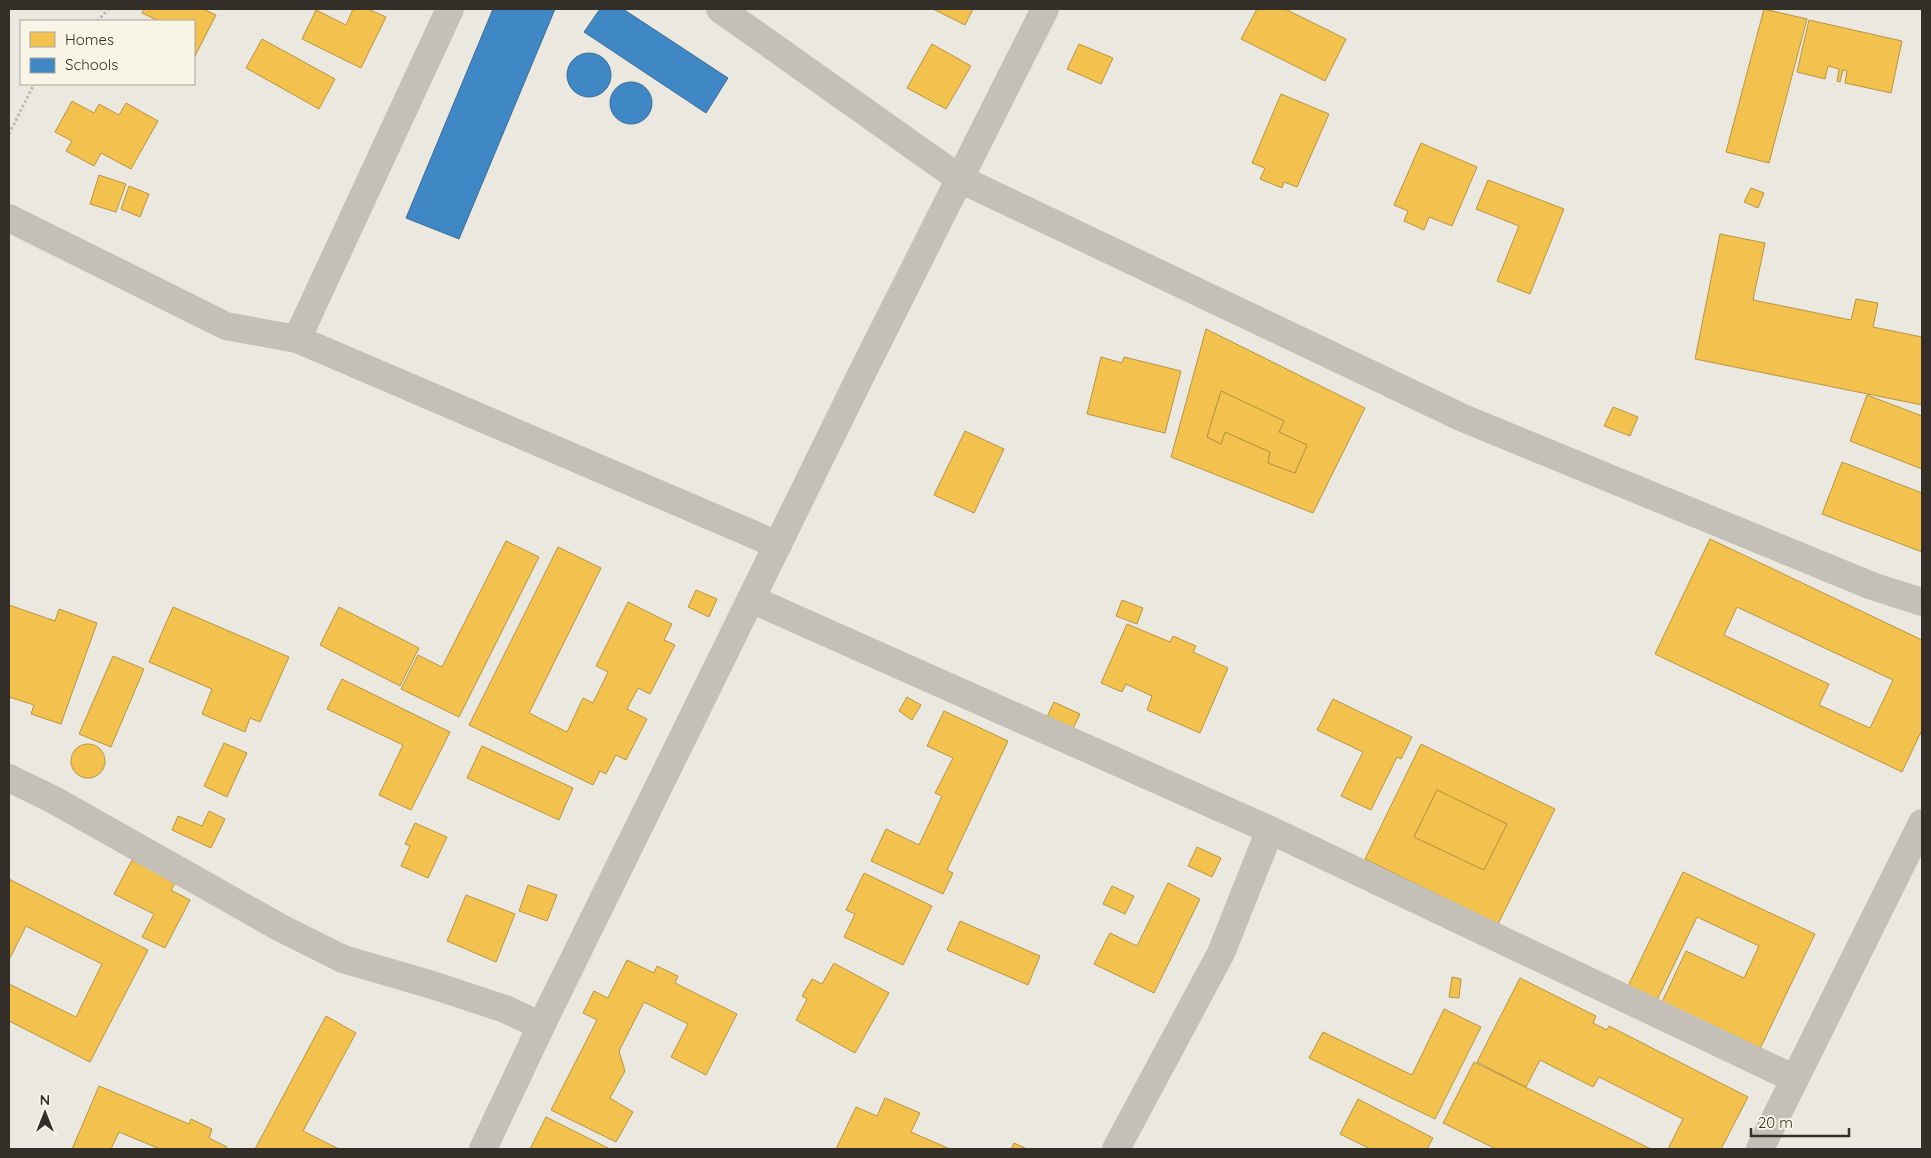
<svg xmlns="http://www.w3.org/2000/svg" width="1931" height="1158" font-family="Quicksand,sans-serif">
	<rect width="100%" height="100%" fill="#eae8df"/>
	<g fill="#f2c14e" stroke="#b99542" fill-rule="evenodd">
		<path d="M144 9H203L216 15 194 58V21H159L142 13Z"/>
		<path d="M353 9H368L386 17 361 68 302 39 316 10 346 25Z"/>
		<path d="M933 9H973L965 25Z"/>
		<path d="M1257 9H1285L1346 39 1325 81 1241 39Z"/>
		<path d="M1764 9 1807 19 1769 163 1726 152Z"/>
		<path d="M1809 20 1902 41 1891 93 1845 83 1847 71 1843 70 1840 82 1837 81 1839 69 1828 66 1825 79 1797 72Z"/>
		<path d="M262 39 335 79 319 109 246 68Z"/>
		<path d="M932 44 971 66 946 109 907 88Z"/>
		<path d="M1079 44 1113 58 1101 84 1067 69Z"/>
		<path d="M1281 94 1329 114 1297 187 1284 182 1282 188 1260 179 1265 168 1252 163Z"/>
		<path d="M72 101 94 113 99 104 119 115 126 103 158 121 131 169 101 153 94 166 66 151 72 141 55 132Z"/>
		<path d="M1421 143 1477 167 1452 226 1429 217 1424 230 1404 221 1408 211 1394 205Z"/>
		<path d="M99 175 126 184 116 212 90 204Z"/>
		<path d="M1488 180 1564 209 1530 294 1497 281 1519 226 1476 209Z"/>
		<path d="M129 186 149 194 140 217 121 209Z"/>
		<path d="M1751 188 1764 193 1758 208 1744 202Z"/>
		<path d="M1720 234 1765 243 1753 300 1851 320 1856 299 1878 303 1873 327 1922 337V405L1695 359Z"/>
		<path d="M1206 329 1365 408 1313 513 1171 457ZM1221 391 1284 421 1279 432 1307 445 1295 473 1268 463 1270 452 1225 432 1221 444 1207 437Z"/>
		<path d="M1101 357 1122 363 1124 357 1181 371 1165 433 1087 414Z"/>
		<path d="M1221 391 1284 421 1279 432 1307 445 1295 473 1268 463 1270 452 1225 432 1221 444 1207 437Z"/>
		<path d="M1867 395 1922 416V469L1850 441Z"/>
		<path d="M1613 407 1638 417 1630 436 1604 426Z"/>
		<path d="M965 431 1004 449 974 513 934 495Z"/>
		<path d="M1842 462 1922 493V552L1822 514Z"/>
		<path d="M1710 539 1922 640V730L1902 772 1655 654ZM1737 607 1893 680 1870 728 1819 705 1829 684 1724 635Z"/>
		<path d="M506 541 539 557 459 717 401 689 418 655 442 667Z"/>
		<path d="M558 547 601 568 529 713 567 732 583 698 593 703 608 672 596 666 628 602 672 624 664 640 675 645 650 694 638 688 627 709 647 719 626 760 616 755 606 774 600 771 593 785 469 725Z"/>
		<path d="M696 590 717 599 709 617 688 607Z"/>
		<path d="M1122 600 1143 608 1137 624 1116 616Z"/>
		<path d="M9 605 55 621 59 609 97 623 61 724 31 714 34 705 9 697Z"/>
		<path d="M173 607 289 657 260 722 250 718 245 732 202 714 212 689 149 662Z"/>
		<path d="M339 607 419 648 400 686 320 645Z"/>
		<path d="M1127 624 1170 642 1173 636 1196 646 1193 652 1228 668 1200 733 1147 710 1152 696 1126 684 1122 692 1101 683Z"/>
		<path d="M113 656 144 669 111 747 79 734Z"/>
		<path d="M342 679 450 732 411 810 379 795 403 745 327 709Z"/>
		<path d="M907 697 921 705 912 720 899 711Z"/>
		<path d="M1333 699 1412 737 1401 759 1397 757 1371 810 1341 796 1363 752 1317 730Z"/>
		<path d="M1054 702 1080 714 1071 733 1045 721Z"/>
		<path d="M944 711 1008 741 947 870 953 873 943 894 871 861 886 829 919 845 942 796 935 793 953 758 927 746Z"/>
		<path d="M224 743 247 753 227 797 204 786Z"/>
		<circle cx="88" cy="761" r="17"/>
		<path d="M1421 744 1555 809 1498 924 1365 859ZM1437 790 1507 824 1484 870 1414 837Z"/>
		<path d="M482 746 573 788 559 820 467 778Z"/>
		<path d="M1437 790 1507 824 1484 870 1414 837Z"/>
		<path d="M209 811 225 819 211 848 172 830 178 816 202 826Z"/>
		<path d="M415 823 447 837 428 878 401 866 410 846 405 844Z"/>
		<path d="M1197 847 1221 858 1212 877 1188 866Z"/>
		<path d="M132 860 176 882 171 890 190 900 165 948 142 937 154 914 114 894Z"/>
		<path d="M1683 872 1815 934 1759 1051 1661 1004 1686 951 1744 978 1759 946 1697 917 1657 1000 1628 986Z"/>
		<path d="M864 873 932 906 903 965 844 937 855 914 846 910Z"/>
		<path d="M9 879 148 950 90 1062 9 1021V984L76 1017 102 964 26 926 9 960Z"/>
		<path d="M1168 883 1200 899 1154 993 1094 964 1110 933 1137 946Z"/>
		<path d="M528 885 557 895 547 921 519 911Z"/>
		<path d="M1112 886 1134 896 1125 914 1103 904Z"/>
		<path d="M466 895 515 914 496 962 447 941Z"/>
		<path d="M960 921 1040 956 1028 985 947 950Z"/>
		<path d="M627 960 654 973 657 966 678 976 675 983 737 1014 706 1075 671 1057 688 1024 644 1002 619 1051 625 1071 610 1098 633 1112 616 1142 551 1110 597 1020 583 1013 594 991 608 998Z"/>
		<path d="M834 963 889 993 855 1053 796 1020 807 999 802 996 812 979 822 984Z"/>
		<path d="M1452 977 1461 979 1459 998 1449 997Z"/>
		<path d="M1520 978 1596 1016 1593 1023 1607 1030 1609 1026 1748 1097 1721 1149H1668L1683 1119 1599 1077 1593 1087 1540 1060 1526 1087 1477 1062Z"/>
		<path d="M1444 1009 1481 1027 1435 1119 1309 1058 1323 1032 1412 1075Z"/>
		<path d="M326 1016 356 1033 303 1131 339 1149H255Z"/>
		<path d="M1474 1062 1651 1149H1496L1443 1123Z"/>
		<path d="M99 1086 189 1124 191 1119 212 1129 209 1138 227 1147 226 1149H160L119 1132 111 1149H72Z"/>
		<path d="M885 1098 920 1113 911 1132 950 1149H836L856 1107 877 1116Z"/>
		<path d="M1358 1099 1433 1138 1427 1149H1370L1340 1134Z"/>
		<path d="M546 1117 610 1149H530Z"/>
		<path d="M1014 1143 1027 1149H1011Z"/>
	</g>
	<g fill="#3f88c5" stroke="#3b6d96">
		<path d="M493 9H555L459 239 406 218Z"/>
		<path d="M600 9H623L728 78 706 113 584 32Z"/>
		<circle cx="589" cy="75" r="22"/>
		<circle cx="631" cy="103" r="21"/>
	</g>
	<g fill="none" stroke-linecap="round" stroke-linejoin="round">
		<g stroke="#bcb9b1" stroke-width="3" stroke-dasharray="2.5 2.5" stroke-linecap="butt">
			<path d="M97 21 109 9"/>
			<path d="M9 134 34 84"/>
		</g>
		<g stroke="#c4c0b8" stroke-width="28">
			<path d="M720 9 960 179 1463 418 1872 586 1922 602"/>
			<path d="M9 218 226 326 297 339 778 545"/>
			<path d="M297 339 450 9"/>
			<path d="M751 599 1270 830 1795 1079"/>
			<path d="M9 778 54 800 279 927 343 959 429 984 505 1009 541 1026"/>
			<path d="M483 1149 541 1026 862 373 1045 9"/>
			<path d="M1116 1149 1221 953 1270 830"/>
			<path d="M1760 1149 1922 823"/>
		</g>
	</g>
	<rect width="1931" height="1158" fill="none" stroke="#332e27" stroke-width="20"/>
	<rect x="20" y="20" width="175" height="65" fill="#f8f4e6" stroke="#a9a59a"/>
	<rect x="30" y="32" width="25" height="15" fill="#f2c14e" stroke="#a9a59a"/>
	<text x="65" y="45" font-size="15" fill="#332e27">Homes</text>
	<rect x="30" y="58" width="25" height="15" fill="#3f88c5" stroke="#a9a59a"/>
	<text x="65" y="70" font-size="15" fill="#332e27">Schools</text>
	<g transform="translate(45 1113)" stroke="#f8f4e6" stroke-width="4" paint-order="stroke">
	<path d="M0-4L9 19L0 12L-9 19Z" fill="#332e27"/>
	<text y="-8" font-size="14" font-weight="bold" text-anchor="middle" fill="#332e27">N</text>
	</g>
	<path d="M1751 1128v8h98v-8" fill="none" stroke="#332e27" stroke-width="2.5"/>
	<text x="1758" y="1128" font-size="15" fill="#332e27" stroke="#f8f4e6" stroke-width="4" paint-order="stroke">20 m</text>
</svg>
